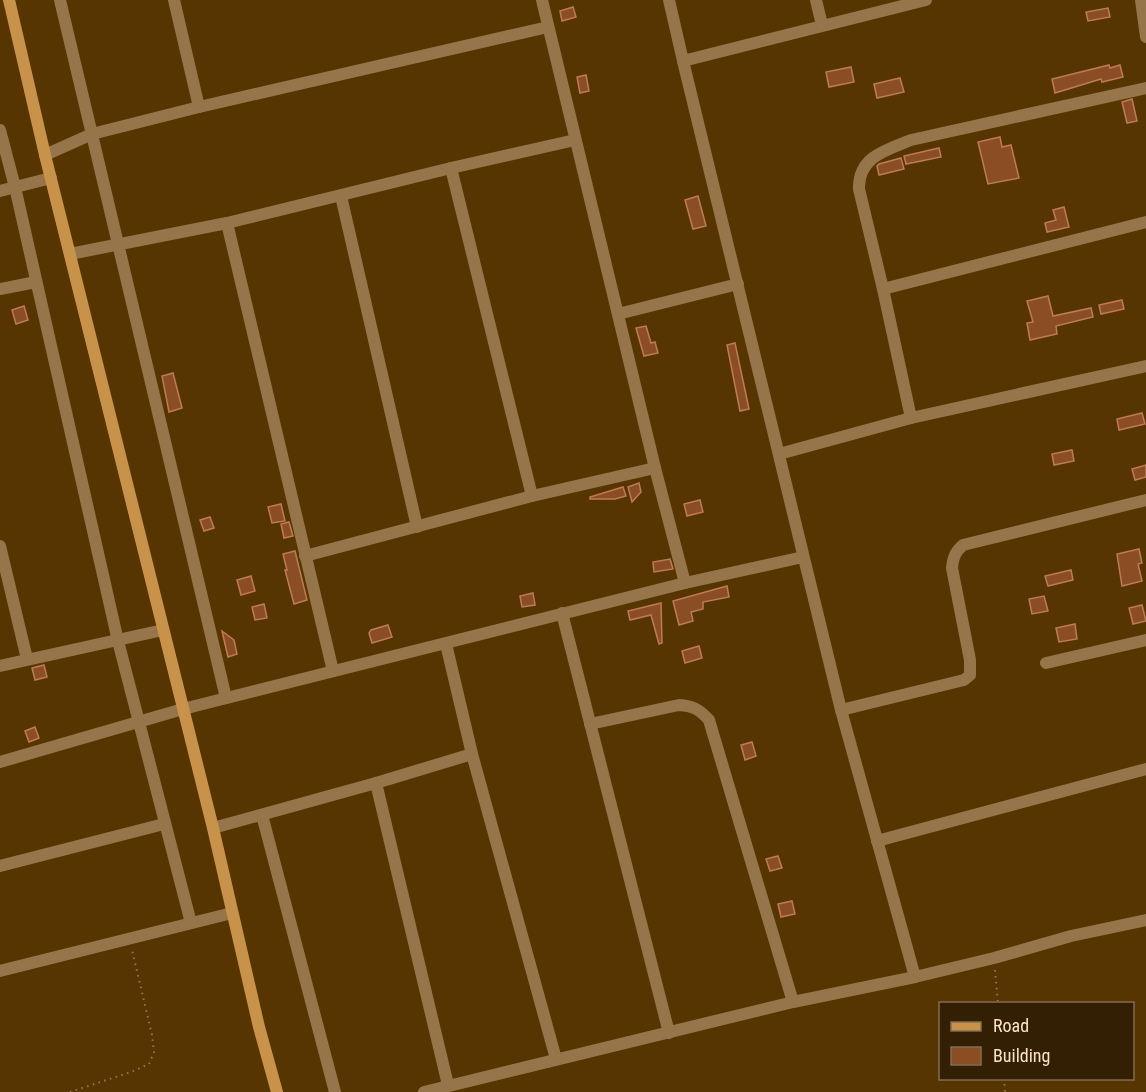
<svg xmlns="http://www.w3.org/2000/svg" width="1146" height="1092" font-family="'Roboto Condensed',sans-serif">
	<rect width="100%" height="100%" fill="#563500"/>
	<g fill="#8b4e24" stroke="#bd7c53" stroke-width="1.5">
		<path d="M573 7 576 17 562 21 560 11Z"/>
		<path d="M1108 8 1110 17 1088 21 1086 12Z"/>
		<path d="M1109 65 1110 68 1120 65 1123 77 1102 82 1101 79 1055 93 1052 79Z"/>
		<path d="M851 67 854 82 829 87 826 72Z"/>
		<path d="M586 75 589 91 580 93 577 77Z"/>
		<path d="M900 78 904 92 877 98 874 84Z"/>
		<path d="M1132 99 1137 121 1127 123 1122 102Z"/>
		<path d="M1000 137 1002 147 1011 145 1019 178 988 184 978 142Z"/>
		<path d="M939 148 941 157 906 164 904 156Z"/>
		<path d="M901 158 904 169 879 175 877 166 879 164Z"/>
		<path d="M698 196 706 226 693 229 685 200Z"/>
		<path d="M1064 207 1069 227 1047 232 1045 223 1056 220 1053 210Z"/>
		<path d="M1048 296 1053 316 1091 308 1093 317 1056 326 1057 334 1030 340 1027 323 1033 322 1027 301Z"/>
		<path d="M1122 300 1124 309 1101 314 1099 305Z"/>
		<path d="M24 306 28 320 16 324 12 310Z"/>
		<path d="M646 326 651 343 655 342 658 353 644 356 636 328Z"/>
		<path d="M735 343 749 409 740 411 727 345Z"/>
		<path d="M173 373 182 408 169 412 162 376Z"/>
		<path d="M1142 413 1145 424 1119 430 1117 419Z"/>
		<path d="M1072 450 1074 461 1054 465 1052 454Z"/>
		<path d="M1146 465V477L1135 480 1132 469Z"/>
		<path d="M639 483 641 492 632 502 628 487Z"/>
		<path d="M623 487 626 496 615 499H590V497Z"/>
		<path d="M700 500 703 512 687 516 684 504Z"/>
		<path d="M281 504 285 521 272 523 268 507Z"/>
		<path d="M210 517 214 528 204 531 200 520Z"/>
		<path d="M289 522 293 536 284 538 281 524Z"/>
		<path d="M1139 549 1142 563 1138 564 1142 581 1122 586 1117 554Z"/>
		<path d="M295 551 307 600 294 604 285 570H287L283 554Z"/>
		<path d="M670 559 673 569 654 572 653 562Z"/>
		<path d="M1071 570 1073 580 1048 586 1045 576Z"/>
		<path d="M251 576 255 591 241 595 237 580Z"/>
		<path d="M727 586 729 597 703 602V609L691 612 693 621 679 625 673 601Z"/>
		<path d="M533 593 535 605 522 607 520 596Z"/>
		<path d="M1044 596 1048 611 1032 614 1029 599Z"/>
		<path d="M661 603 662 643 659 644 651 615 630 620 628 611Z"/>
		<path d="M264 604 267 618 255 620 252 607Z"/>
		<path d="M1142 605 1146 621 1133 624 1129 608Z"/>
		<path d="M1075 624 1077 639 1059 642 1056 628Z"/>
		<path d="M388 625 392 637 372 643 369 633 371 630Z"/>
		<path d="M222 631 234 640 237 654 228 657Z"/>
		<path d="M699 646 702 658 685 663 682 651Z"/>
		<path d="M44 665 47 677 35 680 32 668Z"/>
		<path d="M35 727 39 738 29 742 25 731Z"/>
		<path d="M752 742 756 756 745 760 741 745Z"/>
		<path d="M778 856 782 868 770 871 766 859Z"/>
		<path d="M792 901 795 914 781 917 778 904Z"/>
	</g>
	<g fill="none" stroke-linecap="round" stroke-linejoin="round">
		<g stroke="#95774a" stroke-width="2" stroke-dasharray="1.5 4.5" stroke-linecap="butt">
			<path d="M995 970 998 1004"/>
			<path d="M1004 1078 1005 1092"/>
			<path d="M70 1092 131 1072 149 1064 154 1052 152 1035 132 950"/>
		</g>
		<g stroke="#96754a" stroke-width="12">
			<path d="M60 0 226 698"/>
			<path d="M174 0 199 107 548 27"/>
			<path d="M542 0 655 468 685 583"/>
			<path d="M669 0 683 61 926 0"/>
			<path d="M816 0 822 25"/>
			<path d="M1141 0 1146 37"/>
			<path d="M683 61 841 710 915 977"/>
			<path d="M1146 88 911 140C886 150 858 157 859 189L883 289 911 418 1146 366"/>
			<path d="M0 130 15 187 118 641 191 923"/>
			<path d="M45 155 92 134 199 107"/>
			<path d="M451 168 532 496"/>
			<path d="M0 191 51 178"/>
			<path d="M341 196 417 527"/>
			<path d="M227 223 333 671"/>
			<path d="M70 254 227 223 451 168 575 140"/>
			<path d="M0 289 36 282"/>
			<path d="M883 289 1146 222"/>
			<path d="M618 314 738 284"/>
			<path d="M779 454 911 418"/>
			<path d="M0 546 27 659"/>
			<path d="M305 556 532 496 655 468"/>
			<path d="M562 613 669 1033"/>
			<path d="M446 644 472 754 556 1059"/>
			<path d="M1046 663 1146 640"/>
			<path d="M0 666 163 630"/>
			<path d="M841 710 964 680 970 675V660L952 568C953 558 955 552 963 545L1146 500"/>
			<path d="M590 724 679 705C693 706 699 709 709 720L793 1002"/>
			<path d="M0 762 183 709 685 583 803 557"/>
			<path d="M376 783 448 1085"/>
			<path d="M262 815 335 1092"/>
			<path d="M213 828 376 783 472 754"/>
			<path d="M877 841 1146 769"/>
			<path d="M0 866 164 824"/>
			<path d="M0 971 232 913"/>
			<path d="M424 1092 793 1002 915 977 994 958 1071 936 1146 920"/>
		</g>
		<path stroke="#c8924b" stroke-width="12" d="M9 0 45 155 213 828 259 1027 277 1092"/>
	</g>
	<rect x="939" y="1002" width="195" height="78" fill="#321f04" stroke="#836d51" stroke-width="1.5"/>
	<rect x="951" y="1022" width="30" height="9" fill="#c8924b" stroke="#836d51" stroke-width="1.5"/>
	<text x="993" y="1032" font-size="18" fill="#fde3c4">Road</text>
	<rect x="951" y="1047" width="30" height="18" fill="#8b4e24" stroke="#836d51" stroke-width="1.5"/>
	<text x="993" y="1062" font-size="18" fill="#fde3c4">Building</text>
</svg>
